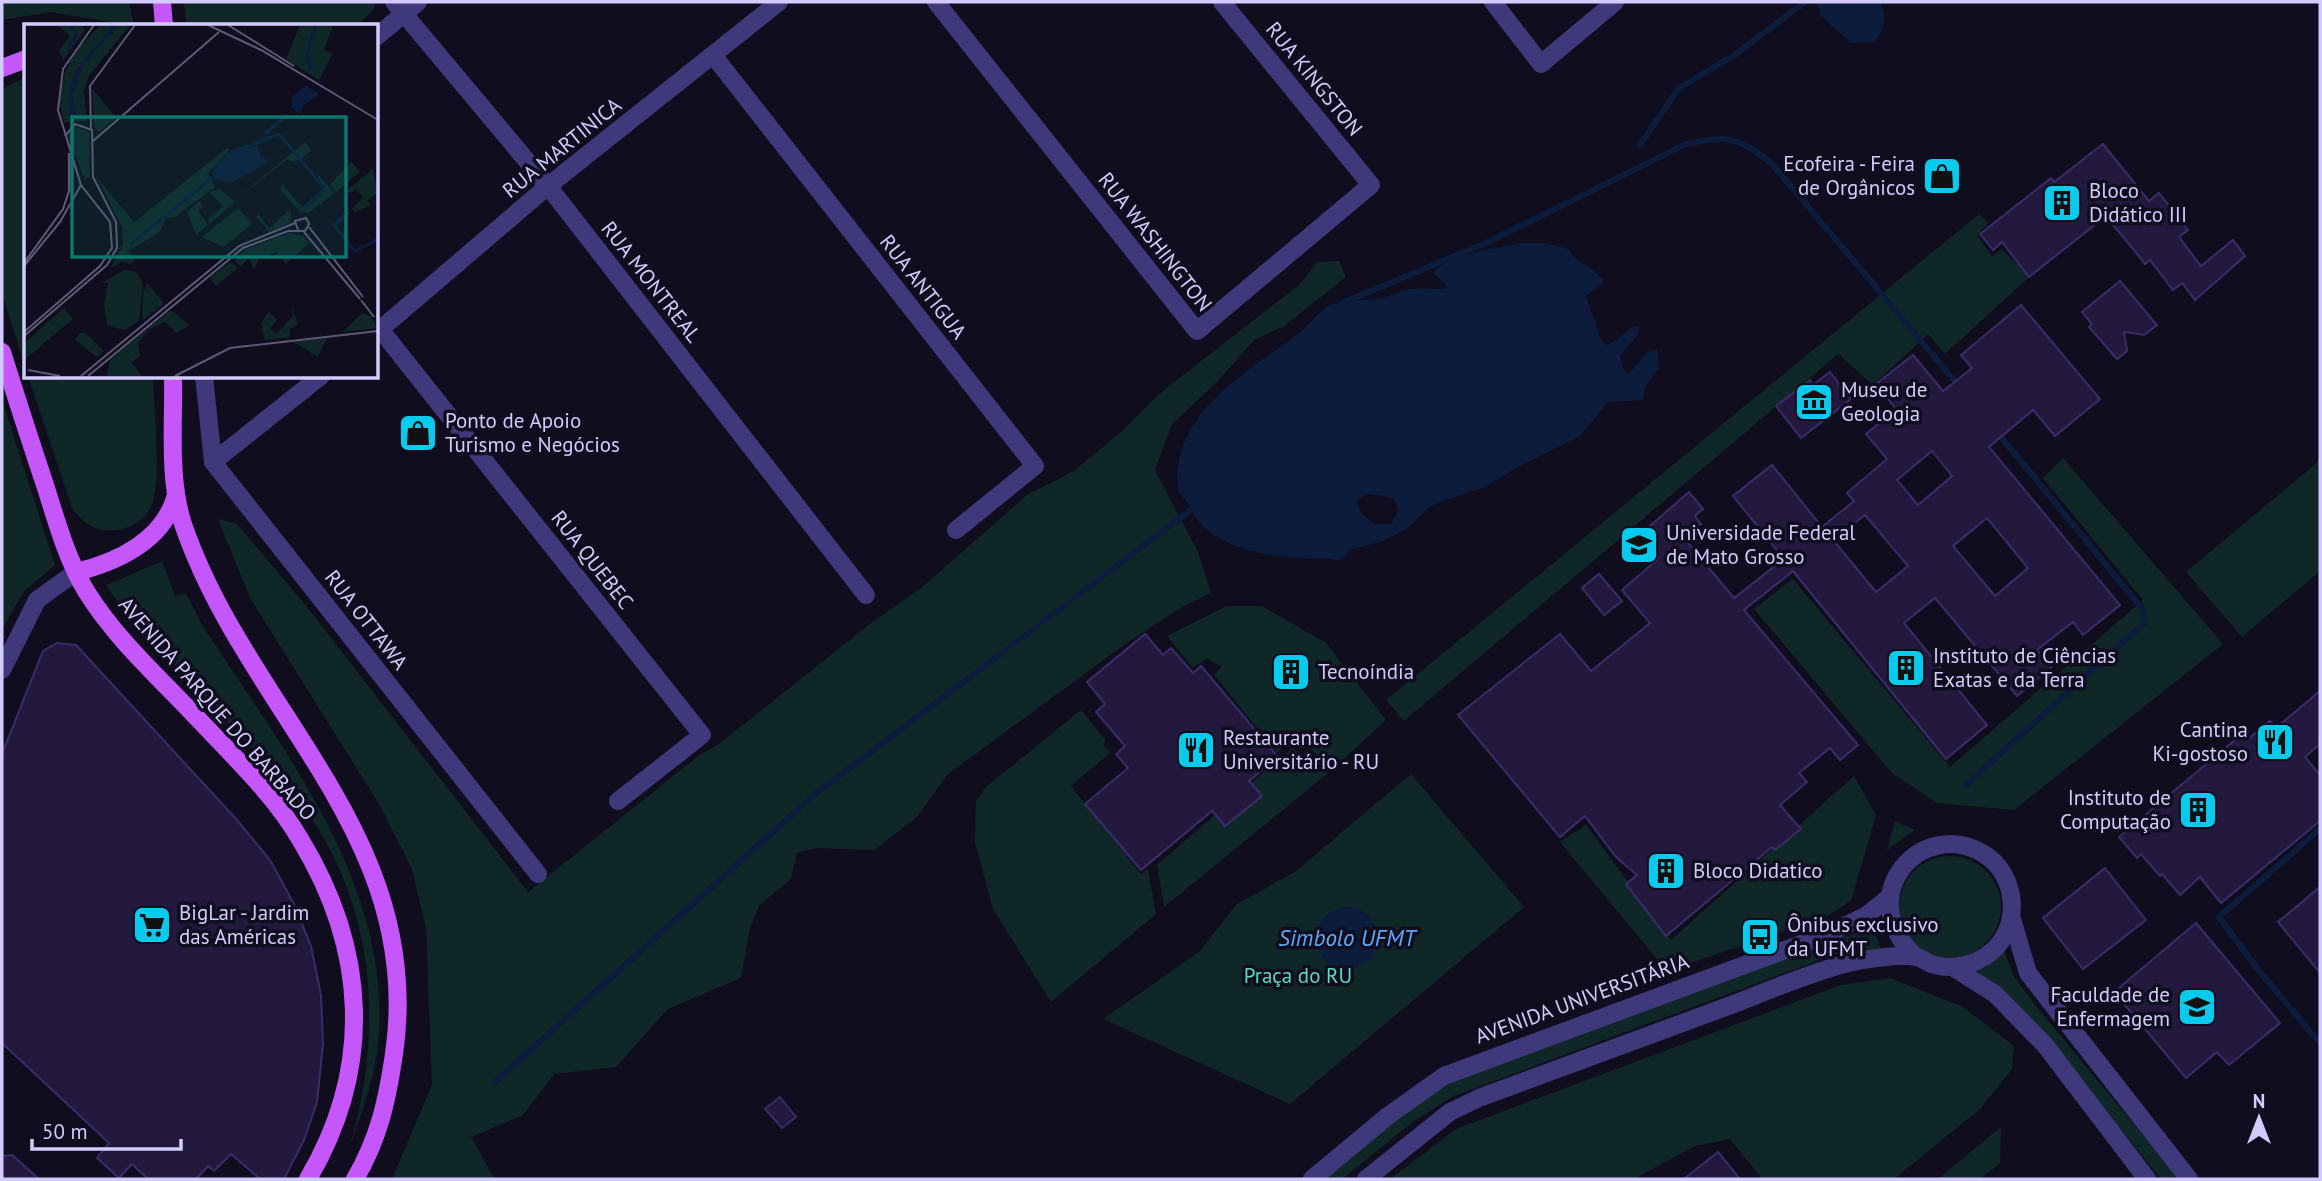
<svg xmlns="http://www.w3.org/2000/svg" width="2322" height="1181" font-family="'PT Sans',sans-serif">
	<rect width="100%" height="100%" fill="#100d1e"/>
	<g fill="#102728">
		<path d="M2 2H129L134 26 50 12 2 20Z"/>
		<path d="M184 2H372L375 8 357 26H186Z"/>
		<path d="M26 77V370L2 293V89Z"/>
		<path d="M1979 214 1988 223 1977 235 1992 256 2002 249 2029 277 1945 354 1928 334 1873 385 1838 354 1404 721 1386 700Z"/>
		<path d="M1339 261 1346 277 1284 326 1254 340 1218 381 1172 424 1155 470 1198 552 1211 593 1182 607 1128 642 948 774 917 817 874 850 817 848 797 853 791 879 759 906 750 928 741 978 668 1009 616 1067 554 1074 523 1115 471 1137 492 1175 498 1179H392L432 1085 426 928 412 869 379 804 250 598 218 519 237 524 304 603 528 892 698 756 719 744 871 623 920 589 1027 495 1074 471 1121 432 1159 394 1300 284 1317 262Z"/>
		<path d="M28 376H153C154 406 161 475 153 501 149 516 132 529 117 530 97 533 83 523 72 508Z"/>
		<path d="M2 400 55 565 24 591 2 629Z"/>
		<path d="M2063 458 2223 644 2014 810 1937 803 1892 773 1754 609 1793 579 1950 767 2143 600 2043 478Z"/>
		<path d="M2320 460V571L2242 637 2186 572Z"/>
		<path d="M162 561 175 596 186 593 201 623C281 748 389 878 379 1035 376 1074 363 1111 349 1148 383 1036 377 915 310 816 286 781 254 751 225 721 184 677 139 635 106 585Z"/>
		<path d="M1227 606H1261L1326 643 1386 720 1334 768 1296 739 1277 753 1214 675 1222 667 1207 658 1193 668 1167 636Z"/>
		<path d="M1081 710 1105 739 1104 746 1111 752 1071 786 1141 874 1148 869 1156 914 1051 1002 993 909 975 842 976 801 987 786Z"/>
		<path d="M1292 748 1328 773 1164 907 1157 865Z"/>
		<path d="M1411 774 1524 907 1290 1104 1103 1019 1199 952 1237 904 1296 871Z"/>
		<path d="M1854 776 1876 815 1851 901 1827 916 1667 971 1560 842 1586 825 1671 940Z"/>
		<path d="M1895 821 1915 830 1887 850Z"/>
		<circle cx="1950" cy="907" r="51"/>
		<path d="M1873 927 1881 950 1833 955 1454 1096 1414 1121 1342 1179H1321L1425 1094 1467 1074Z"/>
		<path d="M2004 950 2014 977 2036 1006 2179 1179H2161L2034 1023 2002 990 1976 971 1985 968Z"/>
		<path d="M1890 978 1963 1007 2014 1046 2012 1069 1980 1109 1894 1179H1762L1730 1139 1695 1146 1634 1179H1390L1456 1129 1841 985Z"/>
		<path d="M2001 1127 2000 1163 1980 1179H1938Z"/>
	</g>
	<g fill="#0c1c3d" fill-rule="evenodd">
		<path d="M1817 2H1880C1888 17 1884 28 1875 42L1851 43 1820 15Z"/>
		<path d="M1519 243H1546L1569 249C1577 266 1595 266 1604 282L1586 296 1601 340 1607 345 1617 340 1633 326H1638L1639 333 1620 356 1624 371 1630 372 1647 352 1657 349 1659 368 1646 385 1643 400 1608 402 1579 437 1520 466 1485 487 1440 502 1427 509 1407 529 1383 541 1350 550 1340 561C1321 556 1314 560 1297 558 1266 556 1226 548 1204 527 1193 517 1189 502 1178 491 1170 415 1242 375 1297 335 1307 327 1319 311 1328 306 1339 300 1368 301 1381 298 1392 296 1401 289 1412 289 1422 288 1434 289 1444 289L1447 286 1433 273C1451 252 1493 250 1519 243ZM1368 494C1382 497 1396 493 1398 511L1391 524H1374L1362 514 1356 500Z"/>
		<circle cx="1347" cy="938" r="31"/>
	</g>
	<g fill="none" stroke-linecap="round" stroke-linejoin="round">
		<g stroke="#0c1c3d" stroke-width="6">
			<path d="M1640 145 1679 88 1733 56 1805 2"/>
			<path d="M1337 310 1340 304 1488 242 1686 144C1727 135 1739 136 1773 165L1959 386"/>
			<path d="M1966 785 2144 623 2143 610 1997 432"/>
			<path d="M2320 829 2219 917 2259 971 2320 1043"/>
			<path d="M495 1082 814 795 1196 506"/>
		</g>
	</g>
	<g fill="#23193e" stroke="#3b2c69" stroke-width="2" fill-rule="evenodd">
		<path d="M2103 144 2149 201 2159 193 2188 230 2179 237 2201 266 2233 240 2245 256 2195 300 2182 283 2173 290 2150 260 2145 264 2106 216 2029 277 2002 242 1993 250 1980 234 2051 178 2054 182Z"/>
		<path d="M2120 281 2157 325 2144 335 2124 332 2127 351 2117 359 2089 327 2092 324 2082 312Z"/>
		<path d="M2021 305 2100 399 2055 436 2033 410 1989 447 2120 605 2083 635 2073 622 2037 650 2052 667 2017 696 1935 598 1904 623 1987 725 1946 759 1793 571 1744 610 1858 745 1840 760 1830 748 1799 773 1807 782 1780 805 1801 829 1775 850 1772 847 1666 936 1626 884 1637 875 1616 857 1585 816 1560 837 1458 715 1560 634 1591 671 1650 623 1622 590 1657 560 1637 537 1689 492 1703 509 1695 516 1701 524 1684 538 1734 598 1784 559 1733 496 1772 465 1822 527 1854 501 1847 493 1887 459 1866 434 1896 409 1876 384 1913 355 1943 391 1972 368 1961 355ZM1932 451 1952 476 1918 505 1897 480ZM1865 515 1908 566 1876 592 1833 540ZM1987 518 2028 568 1995 596 1953 546Z"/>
		<path d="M1830 372 1851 399 1801 438 1776 406 1810 380 1813 385Z"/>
		<path d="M1599 574 1622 601 1604 615 1582 588Z"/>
		<path d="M1145 634 1163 655 1171 648 1193 673 1201 666 1278 757 1249 781 1262 796 1225 826 1212 811 1141 870 1085 804 1128 768 1116 754 1125 746 1096 712 1105 704 1087 682Z"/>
		<path d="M57 643 76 645 237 820 270 860 294 904 311 946 321 995 323 1043 317 1102 304 1140 284 1179H260L231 1154 214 1171 208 1166 196 1179H148L132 1164 119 1178 97 1158 109 1143 2 1043V754L43 651Z"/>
		<path d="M1280 655 1303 656 1302 688 1279 687Z"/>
		<path d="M2320 691V744L2305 757 2320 775V821L2221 903 2200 877 2180 895 2162 874 2160 876 2141 854 2137 858 2119 837 2242 734 2247 740 2270 721 2276 728Z"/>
		<path d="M2105 868 2146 920 2083 969 2043 918Z"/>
		<path d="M2320 887V973L2278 922Z"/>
		<path d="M2196 923 2280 1023 2229 1065 2217 1052 2186 1078 2114 992Z"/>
		<path d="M780 1097 796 1117 782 1128 765 1109Z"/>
		<path d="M1718 1152 1740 1179H1684Z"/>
		<path d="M12 1155 39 1179H2V1156Z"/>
	</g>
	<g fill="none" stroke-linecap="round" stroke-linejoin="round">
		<g stroke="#3f397c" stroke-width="18">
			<path d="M394 2 548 186 866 595"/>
			<path d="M936 2 1197 331 1371 185 1222 2"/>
			<path d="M1493 2 1541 64 1615 2"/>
			<path d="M376 37 418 2"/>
			<path d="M713 55 1035 466 956 530"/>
			<path d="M380 329 702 735 618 801"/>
			<path d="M376 333 548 186 779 2"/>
			<path d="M204 376 213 462 538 874"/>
			<path d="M213 462 321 376"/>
			<path d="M2 670 37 600 76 572"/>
			<path d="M2012 919 2028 973 2189 1179"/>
			<path d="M1954 968 1995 994 2045 1045 2147 1179"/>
			<path d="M1312 1179 1389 1115 1444 1076 1831 933 1867 915 1888 898"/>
			<path d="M1366 1179 1450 1112 1479 1098C1561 1068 1642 1038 1723 1008 1764 993 1805 974 1848 963 1862 960 1902 953 1916 957 1923 958 1928 964 1935 965 1954 970 1975 965 1990 953 2022 928 2018 875 1984 854 1922 816 1851 895 1915 956"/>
		</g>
		<g stroke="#c556fa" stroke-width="18">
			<path d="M162 2 164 26"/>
			<path d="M2 68 26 59"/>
			<path d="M2 352C16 397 31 443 46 488 57 523 67 559 86 591 117 641 162 680 201 722 235 758 275 796 300 839 367 949 374 1067 308 1179"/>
			<path d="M173 376C174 423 168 479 183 524 247 712 426 835 394 1054 387 1101 379 1138 355 1179"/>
			<path d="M76 572C118 562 164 540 176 495"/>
		</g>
	</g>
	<defs>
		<g id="shop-square" transform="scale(2.0125)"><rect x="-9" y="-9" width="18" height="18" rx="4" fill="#08caed" stroke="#100d1e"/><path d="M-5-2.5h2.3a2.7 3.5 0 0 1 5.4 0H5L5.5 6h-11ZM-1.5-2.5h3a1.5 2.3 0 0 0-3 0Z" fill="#111"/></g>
		<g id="building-square" transform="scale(2.0125)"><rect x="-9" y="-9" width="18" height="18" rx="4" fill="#08caed" stroke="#100d1e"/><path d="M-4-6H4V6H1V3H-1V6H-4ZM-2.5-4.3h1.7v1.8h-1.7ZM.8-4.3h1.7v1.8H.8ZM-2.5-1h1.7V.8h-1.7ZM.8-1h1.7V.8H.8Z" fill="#111"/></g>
		<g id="museum-square" transform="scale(2.0125)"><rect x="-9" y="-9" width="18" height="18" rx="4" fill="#08caed" stroke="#100d1e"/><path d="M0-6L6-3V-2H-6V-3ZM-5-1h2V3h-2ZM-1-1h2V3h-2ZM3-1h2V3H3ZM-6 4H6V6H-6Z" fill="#111"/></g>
		<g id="university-square" transform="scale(2.0125)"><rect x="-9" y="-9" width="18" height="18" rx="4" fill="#08caed" stroke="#100d1e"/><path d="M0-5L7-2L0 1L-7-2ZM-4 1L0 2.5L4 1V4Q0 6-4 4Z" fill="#111"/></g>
		<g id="restaurant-square" transform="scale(2.0125)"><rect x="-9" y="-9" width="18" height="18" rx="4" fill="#08caed" stroke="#100d1e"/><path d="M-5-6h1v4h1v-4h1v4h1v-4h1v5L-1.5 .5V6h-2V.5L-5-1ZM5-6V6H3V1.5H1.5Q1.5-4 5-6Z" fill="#111"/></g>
		<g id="supermarket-square" transform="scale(2.0125)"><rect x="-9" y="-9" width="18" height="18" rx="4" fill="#08caed" stroke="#100d1e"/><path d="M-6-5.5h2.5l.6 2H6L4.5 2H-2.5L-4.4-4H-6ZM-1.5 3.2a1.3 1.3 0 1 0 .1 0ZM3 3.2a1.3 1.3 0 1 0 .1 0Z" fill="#111"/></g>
		<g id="bus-square" transform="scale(2.0125)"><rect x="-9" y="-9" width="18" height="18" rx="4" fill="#08caed" stroke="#100d1e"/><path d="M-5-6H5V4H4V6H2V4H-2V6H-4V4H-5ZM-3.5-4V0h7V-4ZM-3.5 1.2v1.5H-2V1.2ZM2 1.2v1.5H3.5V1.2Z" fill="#111"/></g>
	</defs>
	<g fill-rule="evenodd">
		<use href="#shop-square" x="1942" y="176"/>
		<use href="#building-square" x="2062" y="203"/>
		<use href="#museum-square" x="1814" y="402"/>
		<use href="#shop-square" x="418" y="433"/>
		<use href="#university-square" x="1639" y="545"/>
		<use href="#building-square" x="1906" y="668"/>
		<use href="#building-square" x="1291" y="672"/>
		<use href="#restaurant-square" x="2275" y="742"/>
		<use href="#restaurant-square" x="1196" y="750"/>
		<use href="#building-square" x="2198" y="810"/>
		<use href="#building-square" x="1666" y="871"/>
		<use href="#supermarket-square" x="152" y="925"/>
		<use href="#bus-square" x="1760" y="937"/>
		<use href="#university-square" x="2197" y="1007"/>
	</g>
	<g text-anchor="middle" stroke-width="7" stroke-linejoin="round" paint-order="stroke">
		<g font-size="21" fill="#d4cbfd" stroke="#100d1e">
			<text transform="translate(1314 79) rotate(51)" y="7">RUA KINGSTON</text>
			<text transform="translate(562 148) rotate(-39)" y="7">RUA MARTINICA</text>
			<text transform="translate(1155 242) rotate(52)" y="7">RUA WASHINGTON</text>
			<text transform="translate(651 282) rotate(52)" y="7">RUA MONTREAL</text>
			<text transform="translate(923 287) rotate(52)" y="7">RUA ANTIGUA</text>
			<text transform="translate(592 560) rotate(52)" y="7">RUA QUEBEC</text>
			<text transform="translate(366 620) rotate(52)" y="7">RUA OTTAWA</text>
			<text transform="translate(217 709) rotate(49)" y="7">AVENIDA PARQUE DO BARBADO</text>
			<text transform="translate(1582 999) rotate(-20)" y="7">AVENIDA UNIVERSITÁRIA</text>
		</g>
		<g font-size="21" fill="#d4cbfd" stroke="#100d1e" text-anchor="start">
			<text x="1915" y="171" text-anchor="end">Ecofeira - Feira<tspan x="1915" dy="24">de Orgânicos</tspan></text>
			<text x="2089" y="198">Bloco<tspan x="2089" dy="24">Didático III</tspan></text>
			<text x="1841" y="397">Museu de<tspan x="1841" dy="24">Geologia</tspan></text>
			<text x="445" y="428">Ponto de Apoio<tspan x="445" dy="24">Turismo e Negócios</tspan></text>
			<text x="1666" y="540">Universidade Federal<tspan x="1666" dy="24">de Mato Grosso</tspan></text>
			<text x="1933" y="663">Instituto de Ciências<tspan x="1933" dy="24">Exatas e da Terra</tspan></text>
			<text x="1318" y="679">Tecnoíndia</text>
			<text x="2248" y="737" text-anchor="end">Cantina<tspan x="2248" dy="24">Ki-gostoso</tspan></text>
			<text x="1223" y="745">Restaurante<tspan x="1223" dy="24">Universitário - RU</tspan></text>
			<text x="2171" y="805" text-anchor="end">Instituto de<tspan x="2171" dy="24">Computação</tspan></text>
			<text x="1693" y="878">Bloco Didatico</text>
			<text x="179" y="920">BigLar - Jardim<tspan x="179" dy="24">das Américas</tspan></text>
			<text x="1787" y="932">Ônibus exclusivo<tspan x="1787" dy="24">da UFMT</tspan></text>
			<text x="2170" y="1002" text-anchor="end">Faculdade de<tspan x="2170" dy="24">Enfermagem</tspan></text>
		</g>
		<g font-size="21" fill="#5adac1" stroke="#100d1e">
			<text x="1298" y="983">Praça do RU</text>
		</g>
		<g font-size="23" font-style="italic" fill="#5da9fa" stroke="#100d1e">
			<text x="1347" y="946">Simbolo UFMT</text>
		</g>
	</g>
	<g transform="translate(24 24)">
		<rect width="354" height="354" fill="#100d1e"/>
		<path d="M34 1H56L61 6 39 36 35 26 46 12ZM76 1H106L65 52 60 67 63 97 40 99 35 75 41 48 52 27ZM276 1H309L300 26 308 30 295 56 262 35ZM68 64 92 94 75 108 70 103ZM50 102 65 108 66 152 61 156 43 112ZM281 118 287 126 277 135 269 138 264 135 211 176ZM203 124 206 126 184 149 191 163 151 193 142 194 135 209 104 227 111 236 108 240 98 238 86 244 99 221 98 203 73 154 110 198ZM327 138 336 148 312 168 306 161ZM349 145 353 169 343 177 347 181 331 188 328 185 339 173 332 165 327 169 323 166ZM291 147 310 169 285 189 276 188 255 165 259 161 278 183 300 164ZM196 165 211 178 185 200 184 195 199 182 185 168ZM175 177 179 182 174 186 184 201 172 211 163 188ZM214 184 228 200 200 223 178 213ZM267 185 266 199 245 208 232 193 235 190 245 204ZM265 209 279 212 285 219 262 240 252 228 235 235 230 246 225 233 217 243 211 237 220 226ZM206 238 214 244 192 262 186 254ZM101 246 113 248 119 260 115 297 100 306 83 301 80 282 84 259H77ZM123 259 140 279 118 297 119 269ZM268 283 274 300 266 305V313L241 316 237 299 244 288 253 295 246 305 252 310 269 292ZM40 284 49 295 0 336V319ZM148 287 166 301 153 309 141 298 124 306 114 319 116 332 107 338 118 352H83L86 336 144 288ZM338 289 347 292 353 304 319 308ZM56 309H61L80 327 73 333 51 316ZM303 314 294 333 271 319V318Z" fill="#102728"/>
		<path d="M89 1H95L58 44 49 72 52 94 46 95 45 70 51 47ZM282 61 295 70 279 82 277 90 267 84 268 73ZM233 122 237 133 241 132 239 137 243 134 242 140 206 159 189 155V143L204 129Z" fill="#0c1c3d"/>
		<path fill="none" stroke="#0c1c3d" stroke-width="3.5" d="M43 26 53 11 47 1M287 46 283 30 292 1M241 110 262 92M207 129 255 110 301 165 280 186M325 188 310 201 331 227 354 215M106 221 189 153"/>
		<path fill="none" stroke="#5e5977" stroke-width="2" d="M184 1 237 26 354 96M204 1 270 42M67 106 66 62 111 1M69 117 195 8M285 203 339 273M280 208 336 275M0 239 39 185 45 167V129M0 242 36 198 57 161M337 276 350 293M0 308 76 242 88 224 86 198 57 161 34 86 39 45 70 1M0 312 83 241 93 224 92 198 69 153 68 106 51 100 41 112M4 346 36 352M57 352 215 222 271 199M64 352 219 224 264 207H281L285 200 282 194 271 197 274 206M151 352 206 324 354 307"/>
		<path fill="#0f766e" fill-opacity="0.15" stroke="#0f766e" stroke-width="3.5" d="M48 93H322V233H48Z"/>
		<rect width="354" height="354" fill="none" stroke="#d4cbfd" stroke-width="3.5"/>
	</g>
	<rect width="2322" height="1181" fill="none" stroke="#d4cbfd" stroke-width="7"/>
	<g transform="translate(2259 1118)" stroke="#100d1e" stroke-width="5" paint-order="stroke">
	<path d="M0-5L12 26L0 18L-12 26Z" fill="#d4cbfd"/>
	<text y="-10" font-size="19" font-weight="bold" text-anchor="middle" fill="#d4cbfd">N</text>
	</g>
	<path d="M32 1139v10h149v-10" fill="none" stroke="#d4cbfd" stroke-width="3.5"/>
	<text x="42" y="1139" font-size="21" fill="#d4cbfd" stroke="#100d1e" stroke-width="5" paint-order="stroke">50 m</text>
</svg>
